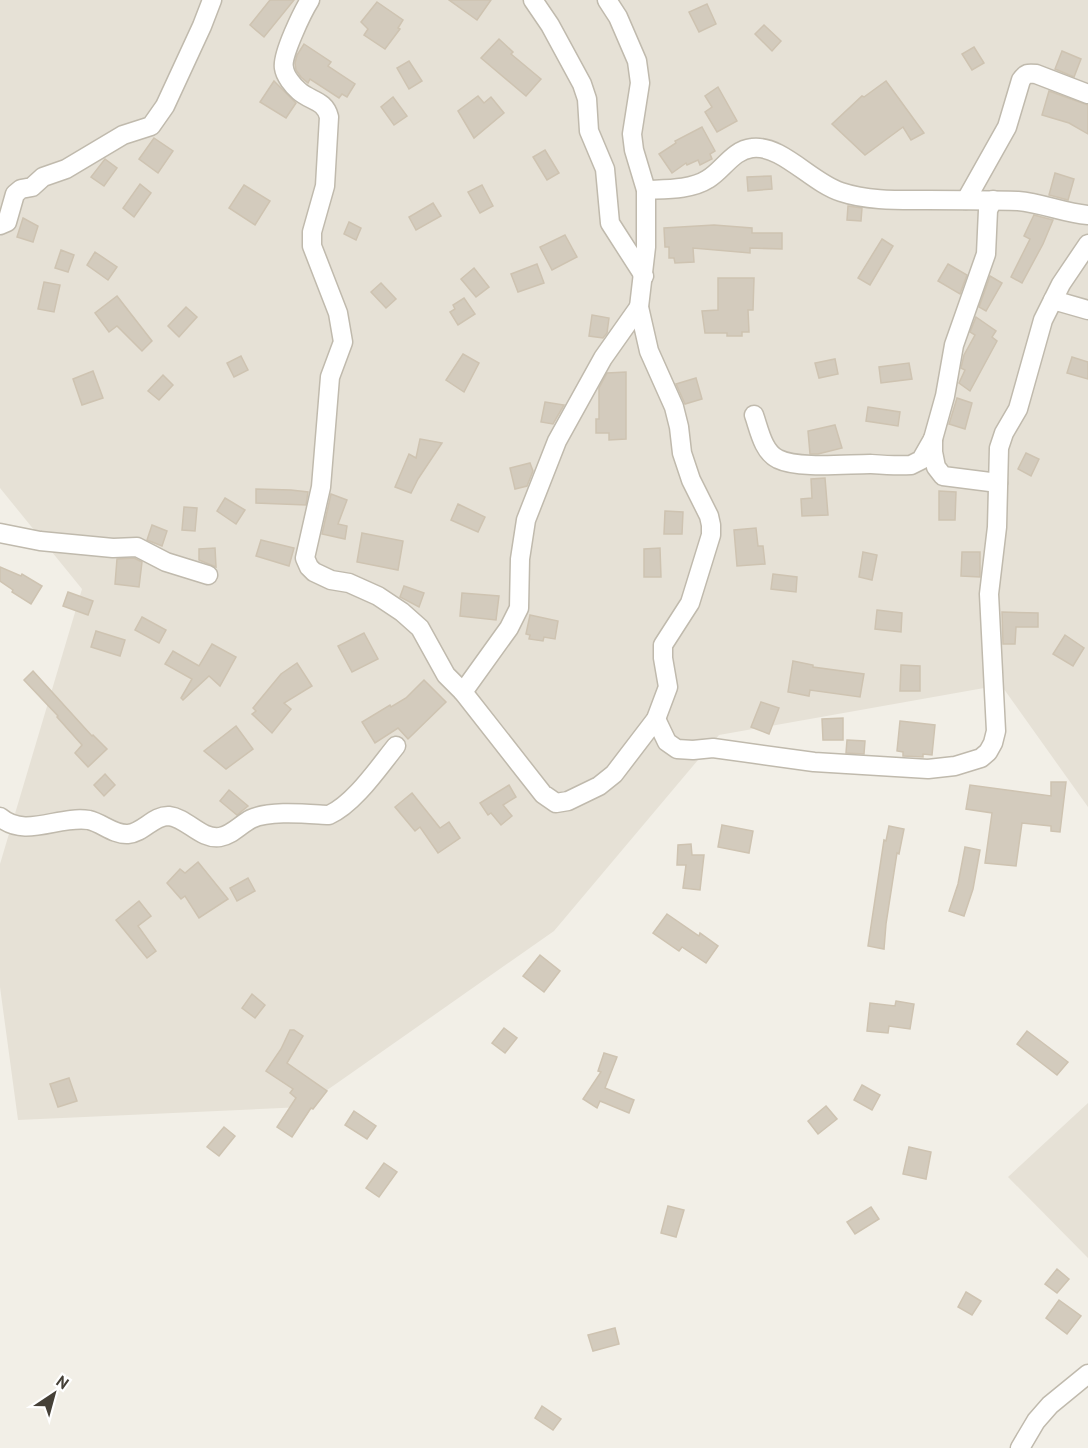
<svg xmlns="http://www.w3.org/2000/svg" width="1088" height="1448" font-family="'PT Sans',sans-serif">
	<rect width="100%" height="100%" fill="#f2efe7"/>
	<g fill="#e6e1d6">
		<path d="M0 0H1088V807L1001 685 719 735 554 931 303 1107 18 1120 0 987V864L82 589 0 488Z"/>
		<path d="M1088 1103V1258L1008 1177Z"/>
	</g>
	<g fill="#d3cbbd" stroke="#cec3b1" stroke-width="1.5">
		<path d="M270 0H294L264 37 250 25Z"/>
		<path d="M449 0H491L477 20Z"/>
		<path d="M377 2 403 20 398 28 400 29 385 49 364 35 368 29 361 22Z"/>
		<path d="M707 4 716 24 699 32 689 12Z"/>
		<path d="M764 25 781 41 772 51 755 34Z"/>
		<path d="M499 39 513 52 511 54 541 79 526 96 481 58Z"/>
		<path d="M304 44 331 62 328 66 355 84 347 97 342 94 339 98 310 79 308 83 301 77 296 70 295 63 297 55Z"/>
		<path d="M974 47 984 63 972 70 962 54Z"/>
		<path d="M1062 51 1081 59 1074 77 1055 69Z"/>
		<path d="M409 61 422 81 409 89 397 68Z"/>
		<path d="M274 81 296 103 286 118 260 102Z"/>
		<path d="M886 81 924 133 911 140 903 127 865 155 832 124 862 96 864 97Z"/>
		<path d="M718 87 737 121 717 132 705 112 712 107 705 96Z"/>
		<path d="M1049 91 1088 105V134L1069 123 1042 115Z"/>
		<path d="M478 96 484 103 491 97 504 113 474 138 458 111Z"/>
		<path d="M393 97 407 116 394 125 381 107Z"/>
		<path d="M702 127 715 151 710 154 712 159 700 165 698 160 687 165 686 163 672 173 659 154 676 143 675 141Z"/>
		<path d="M154 138 173 151 158 173 139 159Z"/>
		<path d="M545 150 559 173 547 180 533 157Z"/>
		<path d="M105 159 117 168 104 186 91 177Z"/>
		<path d="M1055 173 1074 179 1068 200 1049 195Z"/>
		<path d="M771 176 772 189 748 191 747 177Z"/>
		<path d="M140 184 151 193 134 217 123 208Z"/>
		<path d="M244 185 270 201 255 225 229 208Z"/>
		<path d="M482 185 493 206 480 213 468 192Z"/>
		<path d="M433 203 441 216 416 230 409 217Z"/>
		<path d="M848 206 862 208 861 221 847 220Z"/>
		<path d="M1034 215 1053 220 1043 244 1022 283 1011 277 1030 239 1024 236Z"/>
		<path d="M23 218 38 226 33 242 17 237Z"/>
		<path d="M349 222 361 228 356 240 344 234Z"/>
		<path d="M714 225 752 228V233H782V249L750 248V253L693 248 694 262 675 263 674 258H669V247H665L664 228Z"/>
		<path d="M565 235 577 257 552 270 540 247Z"/>
		<path d="M882 239 893 246 870 285 858 278Z"/>
		<path d="M61 250 74 255 68 272 55 268Z"/>
		<path d="M95 252 117 267 108 280 87 265Z"/>
		<path d="M537 264 544 283 518 292 511 274Z"/>
		<path d="M948 264 967 275 960 294 938 281Z"/>
		<path d="M474 268 489 287 476 297 461 279Z"/>
		<path d="M990 276 1002 283 986 311 979 307Z"/>
		<path d="M718 278H754L753 310H748L749 332H742V336H727V333H705L702 311 718 310Z"/>
		<path d="M44 282 60 285 54 312 38 309Z"/>
		<path d="M381 283 396 299 386 308 371 292Z"/>
		<path d="M117 296 152 341 142 351 117 326 109 332 95 313Z"/>
		<path d="M464 298 475 314 458 325 450 312 455 309 453 305Z"/>
		<path d="M186 307 197 317 179 337 168 326Z"/>
		<path d="M592 315 609 318 607 333 603 338 589 336Z"/>
		<path d="M976 317 996 331 992 337 997 341 970 391 959 383 965 370 961 368 964 355 975 335 970 332Z"/>
		<path d="M463 354 479 363 464 392 446 380Z"/>
		<path d="M241 356 248 370 234 377 227 363Z"/>
		<path d="M1072 357 1088 362V379L1067 373Z"/>
		<path d="M835 359 838 374 819 378 815 363Z"/>
		<path d="M909 363 912 379 881 383 879 367Z"/>
		<path d="M93 371 103 398 82 405 73 379Z"/>
		<path d="M626 372V439L609 440V433H596V419H599V388L607 373Z"/>
		<path d="M163 375 173 385 159 400 148 391Z"/>
		<path d="M696 378 702 399 685 404 676 384Z"/>
		<path d="M957 398 972 403 965 429 949 424Z"/>
		<path d="M545 402 564 405 553 424 541 422Z"/>
		<path d="M868 407 900 412 898 426 866 421Z"/>
		<path d="M835 425 842 448 818 454H810L808 431Z"/>
		<path d="M420 439 442 443 418 479 411 493 395 487 409 454 416 458Z"/>
		<path d="M1026 453 1039 459 1031 476 1018 469Z"/>
		<path d="M530 463 533 471 527 486 515 489 510 468Z"/>
		<path d="M825 478 828 515 802 516 801 499 812 498 811 479Z"/>
		<path d="M256 489 291 490 308 492 306 505 256 503Z"/>
		<path d="M939 491 956 492 955 520H939Z"/>
		<path d="M331 494 347 500 338 524 347 526 345 539 322 534Z"/>
		<path d="M225 498 245 510 236 524 217 511Z"/>
		<path d="M458 504 485 517 478 532 451 520Z"/>
		<path d="M184 507 197 508 195 531 182 530Z"/>
		<path d="M665 511 683 512 682 534H664Z"/>
		<path d="M152 525 167 531 162 546 147 540Z"/>
		<path d="M756 528 758 546H763L765 564 737 566 734 530Z"/>
		<path d="M362 533 403 541 398 570 357 562Z"/>
		<path d="M261 540 294 548 289 566 256 556Z"/>
		<path d="M215 548 216 567 199 560V549Z"/>
		<path d="M660 548 661 577H644V549Z"/>
		<path d="M863 552 877 555 872 580 859 577Z"/>
		<path d="M962 552H980V577L961 576Z"/>
		<path d="M134 558 142 562 139 587 115 584 117 559Z"/>
		<path d="M0 567 21 576 22 574 42 586 31 604 12 592 13 590 0 581Z"/>
		<path d="M773 574 797 577 796 592 771 589Z"/>
		<path d="M404 586 424 593 419 607 400 597Z"/>
		<path d="M68 592 93 601 88 615 63 606Z"/>
		<path d="M462 593 499 596 496 620 460 616Z"/>
		<path d="M877 610 902 613 901 632 875 629Z"/>
		<path d="M1002 612 1038 613V627H1016L1015 644H1003Z"/>
		<path d="M530 615 558 621 555 639 544 637 543 641 529 639 530 635 526 634Z"/>
		<path d="M142 617 166 630 159 643 135 630Z"/>
		<path d="M96 631 125 640 120 656 91 647Z"/>
		<path d="M364 633 378 659 352 672 338 646Z"/>
		<path d="M1065 635 1084 648 1073 666 1053 654Z"/>
		<path d="M212 644 236 657 220 686 209 676 183 700 181 698 192 679 165 664 173 651 199 666Z"/>
		<path d="M793 661 813 665V667L864 674 860 697 810 690 809 696 788 692Z"/>
		<path d="M297 663 312 686 284 703 291 709 272 733 252 714 256 711 253 708 281 674Z"/>
		<path d="M901 665 920 666V691H900Z"/>
		<path d="M33 671 92 736 93 735 107 749 88 767 75 753 82 745 57 717 58 716 24 680Z"/>
		<path d="M424 680 446 702 408 739 398 728 375 743 362 722 390 705 391 707 406 698Z"/>
		<path d="M761 702 779 708 769 734 751 727Z"/>
		<path d="M843 718V740H823L822 719Z"/>
		<path d="M900 721 935 725 932 755 923 754V757L903 756V752L897 751Z"/>
		<path d="M236 726 253 749 226 769 204 751Z"/>
		<path d="M847 740 865 741 864 754 846 753Z"/>
		<path d="M105 774 115 785 104 796 94 785Z"/>
		<path d="M1051 782H1066L1060 832 1051 831V826L1022 823 1016 866 985 863 992 813 966 809 970 785 1051 796Z"/>
		<path d="M509 785 516 797 503 805 512 816 501 825 491 813 488 815 480 803Z"/>
		<path d="M229 790 248 806 237 815 220 801Z"/>
		<path d="M412 793 440 828 449 822 460 838 438 853 420 827 415 831 395 807Z"/>
		<path d="M722 825 753 831 749 853 718 847Z"/>
		<path d="M889 826 904 829 899 854 897 853 886 924 884 949 868 946 884 840 886 841Z"/>
		<path d="M691 844 692 855H704L700 890 683 888 686 865H677L678 845Z"/>
		<path d="M965 847 980 850 973 889 964 916 949 911 958 884Z"/>
		<path d="M198 862 228 899 199 918 185 896 181 899 167 883 180 869 185 873Z"/>
		<path d="M248 878 255 891 237 901 230 888Z"/>
		<path d="M139 901 151 916 138 926 156 951 147 958 116 920Z"/>
		<path d="M667 914 699 936 700 933 718 946 706 963 682 947 679 951 653 933Z"/>
		<path d="M540 955 560 971 544 992 523 976Z"/>
		<path d="M252 994 265 1005 255 1018 242 1008Z"/>
		<path d="M896 1001 914 1004 910 1029 889 1026 888 1033 867 1031 870 1003 895 1006Z"/>
		<path d="M504 1028 517 1038 505 1053 492 1043Z"/>
		<path d="M290 1030H294L303 1036 287 1063 327 1091 313 1109 311 1108 292 1137 277 1127 296 1098 290 1093 293 1089 266 1071 281 1049Z"/>
		<path d="M1027 1031 1068 1062 1057 1075 1017 1044Z"/>
		<path d="M604 1053 617 1057 605 1088 634 1100 629 1113 600 1101 597 1108 583 1099 601 1072 598 1071Z"/>
		<path d="M69 1078 77 1101 58 1107 50 1084Z"/>
		<path d="M862 1085 880 1095 872 1110 854 1100Z"/>
		<path d="M826 1106 837 1119 818 1134 808 1121Z"/>
		<path d="M354 1111 376 1126 367 1139 345 1125Z"/>
		<path d="M224 1127 235 1136 219 1156 207 1147Z"/>
		<path d="M909 1147 931 1152 926 1179 903 1174Z"/>
		<path d="M384 1163 397 1172 379 1197 366 1188Z"/>
		<path d="M668 1206 684 1210 676 1237 661 1233Z"/>
		<path d="M871 1207 879 1219 855 1234 847 1222Z"/>
		<path d="M1057 1269 1069 1279 1057 1293 1045 1284Z"/>
		<path d="M966 1292 981 1301 972 1315 958 1307Z"/>
		<path d="M1059 1300 1081 1316 1067 1334 1046 1318Z"/>
		<path d="M615 1328 619 1344 593 1351 588 1335Z"/>
		<path d="M542 1406 561 1419 553 1430 535 1418Z"/>
	</g>
	<g fill="none" stroke-linecap="round" stroke-linejoin="round">
		<g stroke="#c0baad" stroke-width="21">
			<g id="minor">
				<path d="M310 0C303 11 281 56 284 68 285 76 293 86 299 91 310 101 325 100 329 117L325 186 312 232V246L338 313 343 342 330 377 321 487 305 558 309 567 314 572 331 580 349 583 378 596 402 612 420 628 446 675 463 692 543 794 556 803 568 801 599 786 614 774 656 719 668 687 663 658V645L690 603 711 535V525L709 516 691 480 682 453 679 427 674 407 649 351 639 307 646 247V190L634 150 632 134 640 83 637 61 618 17 607 0"/>
				<path d="M533 0 550 25 582 84 587 99 589 131 605 169 610 223 644 276"/>
				<path d="M646 190C665 189 691 190 708 179 723 170 733 150 752 148 781 144 812 183 841 192 868 201 898 200 927 200 957 200 988 200 1018 201 1042 203 1064 213 1088 215"/>
				<path d="M966 200 1007 127 1021 80C1026 73 1028 73 1036 74L1088 94"/>
				<path d="M993 200 988 210 986 254 954 345 945 396 933 439V452L936 467 943 476 998 483"/>
				<path d="M0 225 7 222 15 194 21 189 32 187 43 177 66 169 123 135 151 126 165 106 202 26 212 0"/>
				<path d="M1053 300 1088 310"/>
				<path d="M754 415C759 429 763 452 778 459 798 469 846 464 870 464 884 465 897 466 911 465L921 460 933 439"/>
				<path d="M0 533 40 541 113 548 137 547 166 562 208 575"/>
				<path d="M463 692 509 628 519 608 520 559 526 520 557 441 603 358 639 307"/>
				<path d="M656 719 667 742 677 749 693 750 713 748 814 762 928 769 955 766 981 758 988 752 993 743 996 731 989 594 997 527 999 448 1004 433 1018 409 1043 320 1061 284 1088 244"/>
				<path d="M0 817C25 839 59 815 89 820 102 823 114 835 128 834 143 833 154 815 169 816 187 818 201 840 220 837 232 835 241 824 251 819 270 810 308 814 329 815 354 804 379 767 396 746"/>
				<path d="M1020 1448 1036 1421 1050 1405 1088 1374"/>
			</g>
		</g>
		<use href="#minor" stroke="#fff" stroke-width="18"/>
	</g>
	<g transform="translate(54 1394) rotate(36)" stroke="#ffffff" stroke-width="4.5" paint-order="stroke">
	<path d="M0-4.5L10 22L0 15L-10 22Z" fill="#454037"/>
	<text y="-9" font-size="16" font-weight="bold" text-anchor="middle" fill="#454037">N</text>
	</g>
</svg>
